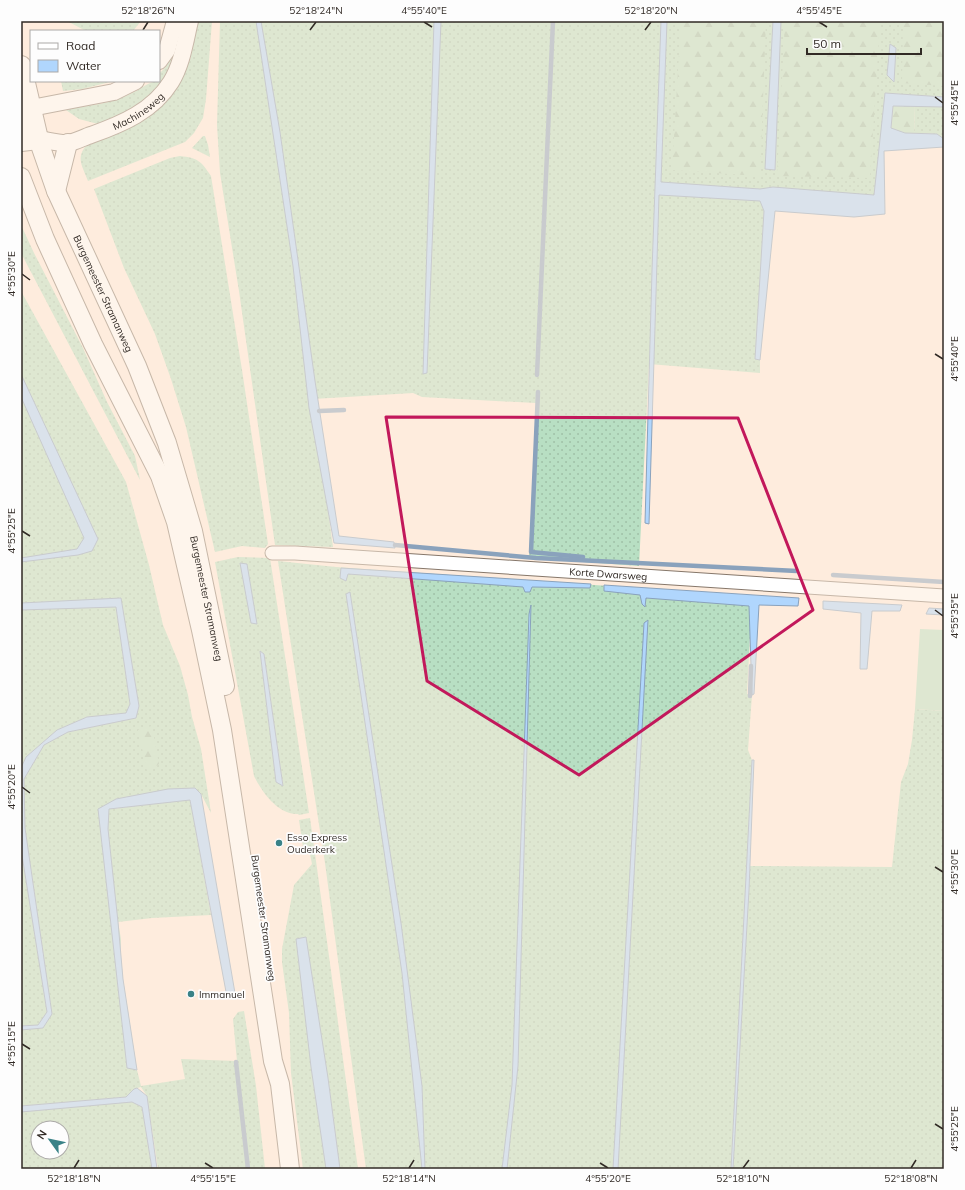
<svg xmlns="http://www.w3.org/2000/svg" width="965" height="1190" font-family="Mulish,sans-serif">
	<defs>
		<pattern id="grass-dots" width="8" height="8" patternUnits="userSpaceOnUse"><rect width="8" height="8" fill="#b8dfc3"/><path d="M2 2h.1M6 6h.1" fill="none" stroke="#9fc0a7" stroke-width="1.8" stroke-linecap="round"/></pattern>
		<pattern id="forest-firs" width="22" height="20" patternUnits="userSpaceOnUse"><rect width="22" height="20" fill="#b8dfc3"/><path d="M5 1l3.5 6h-7zM16 11l3.5 6h-7z" fill="#9fc0a7"/></pattern>
	</defs>
	<rect width="100%" height="100%" fill="#feecdd"/>
	<g fill="url(#grass-dots)" fill-rule="evenodd">
		<path d="M67 21H141L133 31H86Z"/>
		<path d="M198 21H212L206 99 203 118 194 133 185 142 88 181C83 167 76 159 85 147L178 86 190 60Z"/>
		<path d="M220 21H944V97L885 93 884 120 874 195 764 211 755 359 760 360V373L649 364 639 566 529 558 536 403 422 397 413 393 313 399 333 547 275 545 239 291 220 173 217 125Z"/>
		<path d="M180 35 170 74 147 102 114 120 98 124 79 119 66 110C89 105 113 104 134 92 143 88 149 81 159 81V74C171 63 175 50 180 35Z"/>
		<path d="M61 81H114L82 89 63 91Z"/>
		<path d="M915 105 944 107V139L937 134 914 133Z"/>
		<path d="M203 136H205L208 145 210 157 192 148Z"/>
		<path d="M180 156C198 158 201 161 211 176L242 370 268 544 265 548 242 546 215 552 186 427 171 379 155 334 124 268 94 189 170 158Z"/>
		<path d="M21 225 34 253 83 348 107 402 135 456 140 480 21 253Z"/>
		<path d="M21 291 126 482 149 565 163 625 180 666 188 695 192 717 201 749 211 813 201 794 195 788 112 809 190 799 211 915 152 918 118 922 121 939V957L123 979 137 1070 141 1086 185 1079 181 1059 237 1061 233 1019 238 1012 244 1011 256 1086 265 1169H158L147 1096 141 1087 134 1089 126 1097 21 1106V1030L43 1028 52 1014 25 828 24 779 44 745 68 732 136 718 139 706 121 599 116 607 130 704 127 713 87 717 57 730 26 757 21 768Z"/>
		<path d="M238 557 270 558 309 813 299 815 298 814C278 815 262 792 254 776L215 562ZM260 651 264 654 283 785 276 782Z"/>
		<path d="M278 561 336 567 752 596 747 694 752 695 748 750 752 760 731 1169H366L325 863Z"/>
		<path d="M915 709 944 711V1169H733L750 866 892 867 901 782 908 764 912 740Z"/>
		<path d="M310 818 316 861 358 1169H340L328 1078 311 1067 326 1169H303L291 1073 289 1013 282 962V949L294 885 312 864 310 854H304L299 820Z"/>
		<path d="M21 849 47 1012 38 1025 21 1026Z"/>
		<path d="M132 1102 142 1107 152 1169H21V1111ZM38 1128H62V1152H38Z"/>
	</g>
	<g fill="url(#forest-firs)">
		<path d="M681 21H766L760 176 672 170Z"/>
		<path d="M785 21H880L870 178 777 176Z"/>
		<path d="M903 21H944V86L902 83Z"/>
		<path d="M915 105 914 133H905L891 129 893 106Z"/>
		<path d="M152 726 159 764 147 771 138 730Z"/>
	</g>
	<path fill="#b8dfc3" d="M920 629 944 630V711L915 709Z"/>
	<g fill="#b0d6fd" stroke="#8aa2bc">
		<path d="M256 21H261L280 132 315 381 339 536 394 542 395 548 334 543 309 408 293 266Z"/>
		<path d="M434 21H441L427 373 423 374Z"/>
		<path d="M661 21H667L661 182 760 189 773 187 874 195 885 93 944 97V107L893 106 891 128 905 133 937 134 944 139V147L884 151 885 214 854 217 775 211 760 360 755 359 764 211 760 201 659 195 649 524 645 523 652 271Z"/>
		<path d="M773 21H781L775 170 765 169Z"/>
		<path d="M890 44 896 48 894 82 887 75Z"/>
		<path d="M21 374 98 539 92 551 78 555 21 562V558L77 549 84 538 21 397Z"/>
		<path d="M240 563 247 564 257 624 251 623Z"/>
		<path d="M341 568 591 584 590 588 532 587 530 592H525L523 587 348 574 346 581 340 578Z"/>
		<path d="M604 585 799 598 798 606 759 605 754 694 752 695 749 606 646 598 645 607 642 604 640 595 604 591Z"/>
		<path d="M350 592 401 923 422 1086 425 1169H422L402 973 346 594Z"/>
		<path d="M121 598 139 706 136 718 68 732 44 745 24 779 25 828 52 1014 43 1028 21 1030V1026L38 1025 47 1012 21 849V768L26 757 57 730 87 717 126 713 130 704 116 607 21 610V603Z"/>
		<path d="M823 601 902 605 900 611H872L867 669H860L861 613 823 609Z"/>
		<path d="M531 605 518 1066 507 1169H502L512 1085 529 614Z"/>
		<path d="M929 608 944 609V615L926 614Z"/>
		<path d="M648 620 618 1169H613L644 623Z"/>
		<path d="M260 651 264 654 283 786 276 782Z"/>
		<path d="M752 760H754L749 890 733 1169H731Z"/>
		<path d="M195 788 201 794 236 999 227 997 190 800 109 809 108 829 118 922 123 979 137 1070 127 1068 98 809 116 799 168 789Z"/>
		<path d="M306 937 328 1078 340 1169H326L311 1067 296 939Z"/>
		<path d="M137 1088 147 1096 157 1169H152L142 1107 132 1102 21 1112V1106L126 1097 134 1089Z"/>
	</g>
	<g fill="none" stroke-linecap="round" stroke-linejoin="round">
		<g stroke="#8aa2bc" stroke-width="4.5">
			<path d="M537 375 553 21"/>
			<path d="M538 392 531 552 583 557"/>
			<path d="M319 411 344 410"/>
			<path d="M395 545 536 558 797 571"/>
			<path d="M833 575 944 582"/>
			<path d="M750 696 751 666"/>
			<path d="M236 1062 248 1169"/>
		</g>
		<g stroke="#86776a" stroke-width="15">
			<g id="minor">
				<path id="s1" d="M272 553H295L944 596"/>
			</g>
		</g>
		<g stroke="#86776a" stroke-width="18">
			<g id="tertiary">
				<path d="M159 61 167 50 175 21"/>
				<path d="M21 110 114 92 136 81"/>
				<path d="M21 125 31 108"/>
				<path id="s2" d="M38 139C46 140 61 144 68 143 76 142 84 137 91 135 122 124 153 111 171 82 182 64 185 42 190 21"/>
			</g>
		</g>
		<g stroke="#86776a" stroke-width="20">
			<g id="secondary">
				<path id="s3" d="M38 139 56 191 137 366 167 443 193 531 225 686"/>
				<path d="M21 177 45 239 93 344 160 476 176 522 201 630 222 730 273 1061 280 1084 290 1169"/>
				<path d="M56 191 68 143"/>
			</g>
		</g>
		<g stroke="#86776a" stroke-width="22">
			<path id="primary" d="M21 66 38 139 21 141"/>
		</g>
		<use href="#minor" stroke="#fff" stroke-width="13"/>
		<use href="#tertiary" stroke="#fff" stroke-width="16"/>
		<use href="#secondary" stroke="#fff" stroke-width="18"/>
		<use href="#primary" stroke="#fff" stroke-width="20"/>
	</g>
	<path d="M0 0H965V1190H0ZM386 417 738 418 813 610 579 775 427 681Z" fill="#feecdd" fill-opacity=".55" fill-rule="evenodd"/>
	<path fill="none" stroke="#c2185b" stroke-width="3" stroke-linejoin="round" d="M386 417 738 418 813 610 579 775 427 681Z"/>
	<path fill="none" stroke="#312a25" stroke-width="1.5" d="M424 22 432 27M819 22 827 27M143 30 148 22M310 30 316 22M645 30 651 22M935 97 943 103M22 274 30 280M935 354 943 359M22 531 30 536M935 610 943 616M22 787 30 793M935 867 943 872M22 1044 30 1049M935 1124 943 1129M205 1163 213 1168M600 1163 608 1168M74 1168 79 1160M409 1168 414 1160M743 1168 749 1160M911 1168 916 1160"/>
	<g fill="#398287" stroke="#fdfdfd" stroke-width="1.5">
		<circle cx="279" cy="843" r="4"/>
		<circle cx="191" cy="994" r="4"/>
	</g>
	<g text-anchor="middle" stroke-width="3.5" stroke-linejoin="round" paint-order="stroke">
		<g font-size="10" fill="#312a25" stroke="#fdfdfd">
			<text dy="4" stroke="none"><textPath href="#s2" startOffset="108">Machineweg</textPath></text>
			<text dy="4" stroke="none"><textPath href="#s3" startOffset="168">Burgemeester Stramanweg</textPath></text>
			<text dy="4" stroke="none"><textPath href="#s1" startOffset="337">Korte Dwarsweg</textPath></text>
			<text dy="4" stroke="none"><textPath href="#s3" startOffset="491">Burgemeester Stramanweg</textPath></text>
			<text transform="translate(264 918) rotate(82)" y="4">Burgemeester Stramanweg</text>
		</g>
		<g font-size="10" fill="#312a25" stroke="#fdfdfd" text-anchor="start">
			<text x="287" y="841">Esso Express<tspan x="287" dy="12">Ouderkerk</tspan></text>
			<text x="199" y="998">Immanuel</text>
		</g>
	</g>
	<rect width="965" height="1190" fill="none" stroke="#fdfdfd" stroke-width="44"/>
	<rect x="30" y="30" width="130" height="52" fill="#fdfdfd" stroke="#aba9a7"/>
	<rect x="38" y="43" width="20" height="6" fill="#ffffff" stroke="#aba9a7"/>
	<text x="66" y="50" font-size="12" fill="#312a25">Road</text>
	<rect x="38" y="60" width="20" height="12" fill="#b0d6fd" stroke="#aba9a7"/>
	<text x="66" y="70" font-size="12" fill="#312a25">Water</text>
	<g transform="translate(50 1140) rotate(303)"><circle r="19" fill="#fdfdfd" stroke="#aba9a7"/>
	<path d="M0-3L7 15L0 10L-7 15Z" fill="#398287"/>
	<text y="-6" font-size="11" font-weight="bold" text-anchor="middle" fill="#312a25">N</text>
	</g>
	<path d="M807 48v6h114v-6" fill="none" stroke="#312a25" stroke-width="2"/>
	<text x="813" y="48" font-size="12" fill="#312a25" stroke="#fdfdfd" stroke-width="3" paint-order="stroke">50 m</text>
	<rect x="22" y="22" width="921" height="1146" fill="none" stroke="#312a25" stroke-width="1.5"/>
	<g font-size="10" text-anchor="middle" fill="#312a25">
		<text x="148" y="14">52°18'26"N</text>
		<text x="316" y="14">52°18'24"N</text>
		<text x="424" y="14">4°55'40"E</text>
		<text x="651" y="14">52°18'20"N</text>
		<text x="819" y="14">4°55'45"E</text>
		<text transform="translate(954 103) rotate(-90)" y="4">4°55'45"E</text>
		<text transform="translate(11 274) rotate(-90)" y="4">4°55'30"E</text>
		<text transform="translate(954 359) rotate(-90)" y="4">4°55'40"E</text>
		<text transform="translate(11 531) rotate(-90)" y="4">4°55'25"E</text>
		<text transform="translate(954 616) rotate(-90)" y="4">4°55'35"E</text>
		<text transform="translate(11 787) rotate(-90)" y="4">4°55'20"E</text>
		<text transform="translate(954 872) rotate(-90)" y="4">4°55'30"E</text>
		<text transform="translate(11 1044) rotate(-90)" y="4">4°55'15"E</text>
		<text transform="translate(954 1129) rotate(-90)" y="4">4°55'25"E</text>
		<text x="74" y="1182">52°18'18"N</text>
		<text x="213" y="1182">4°55'15"E</text>
		<text x="409" y="1182">52°18'14"N</text>
		<text x="608" y="1182">4°55'20"E</text>
		<text x="743" y="1182">52°18'10"N</text>
		<text x="911" y="1182">52°18'08"N</text>
	</g>
</svg>
